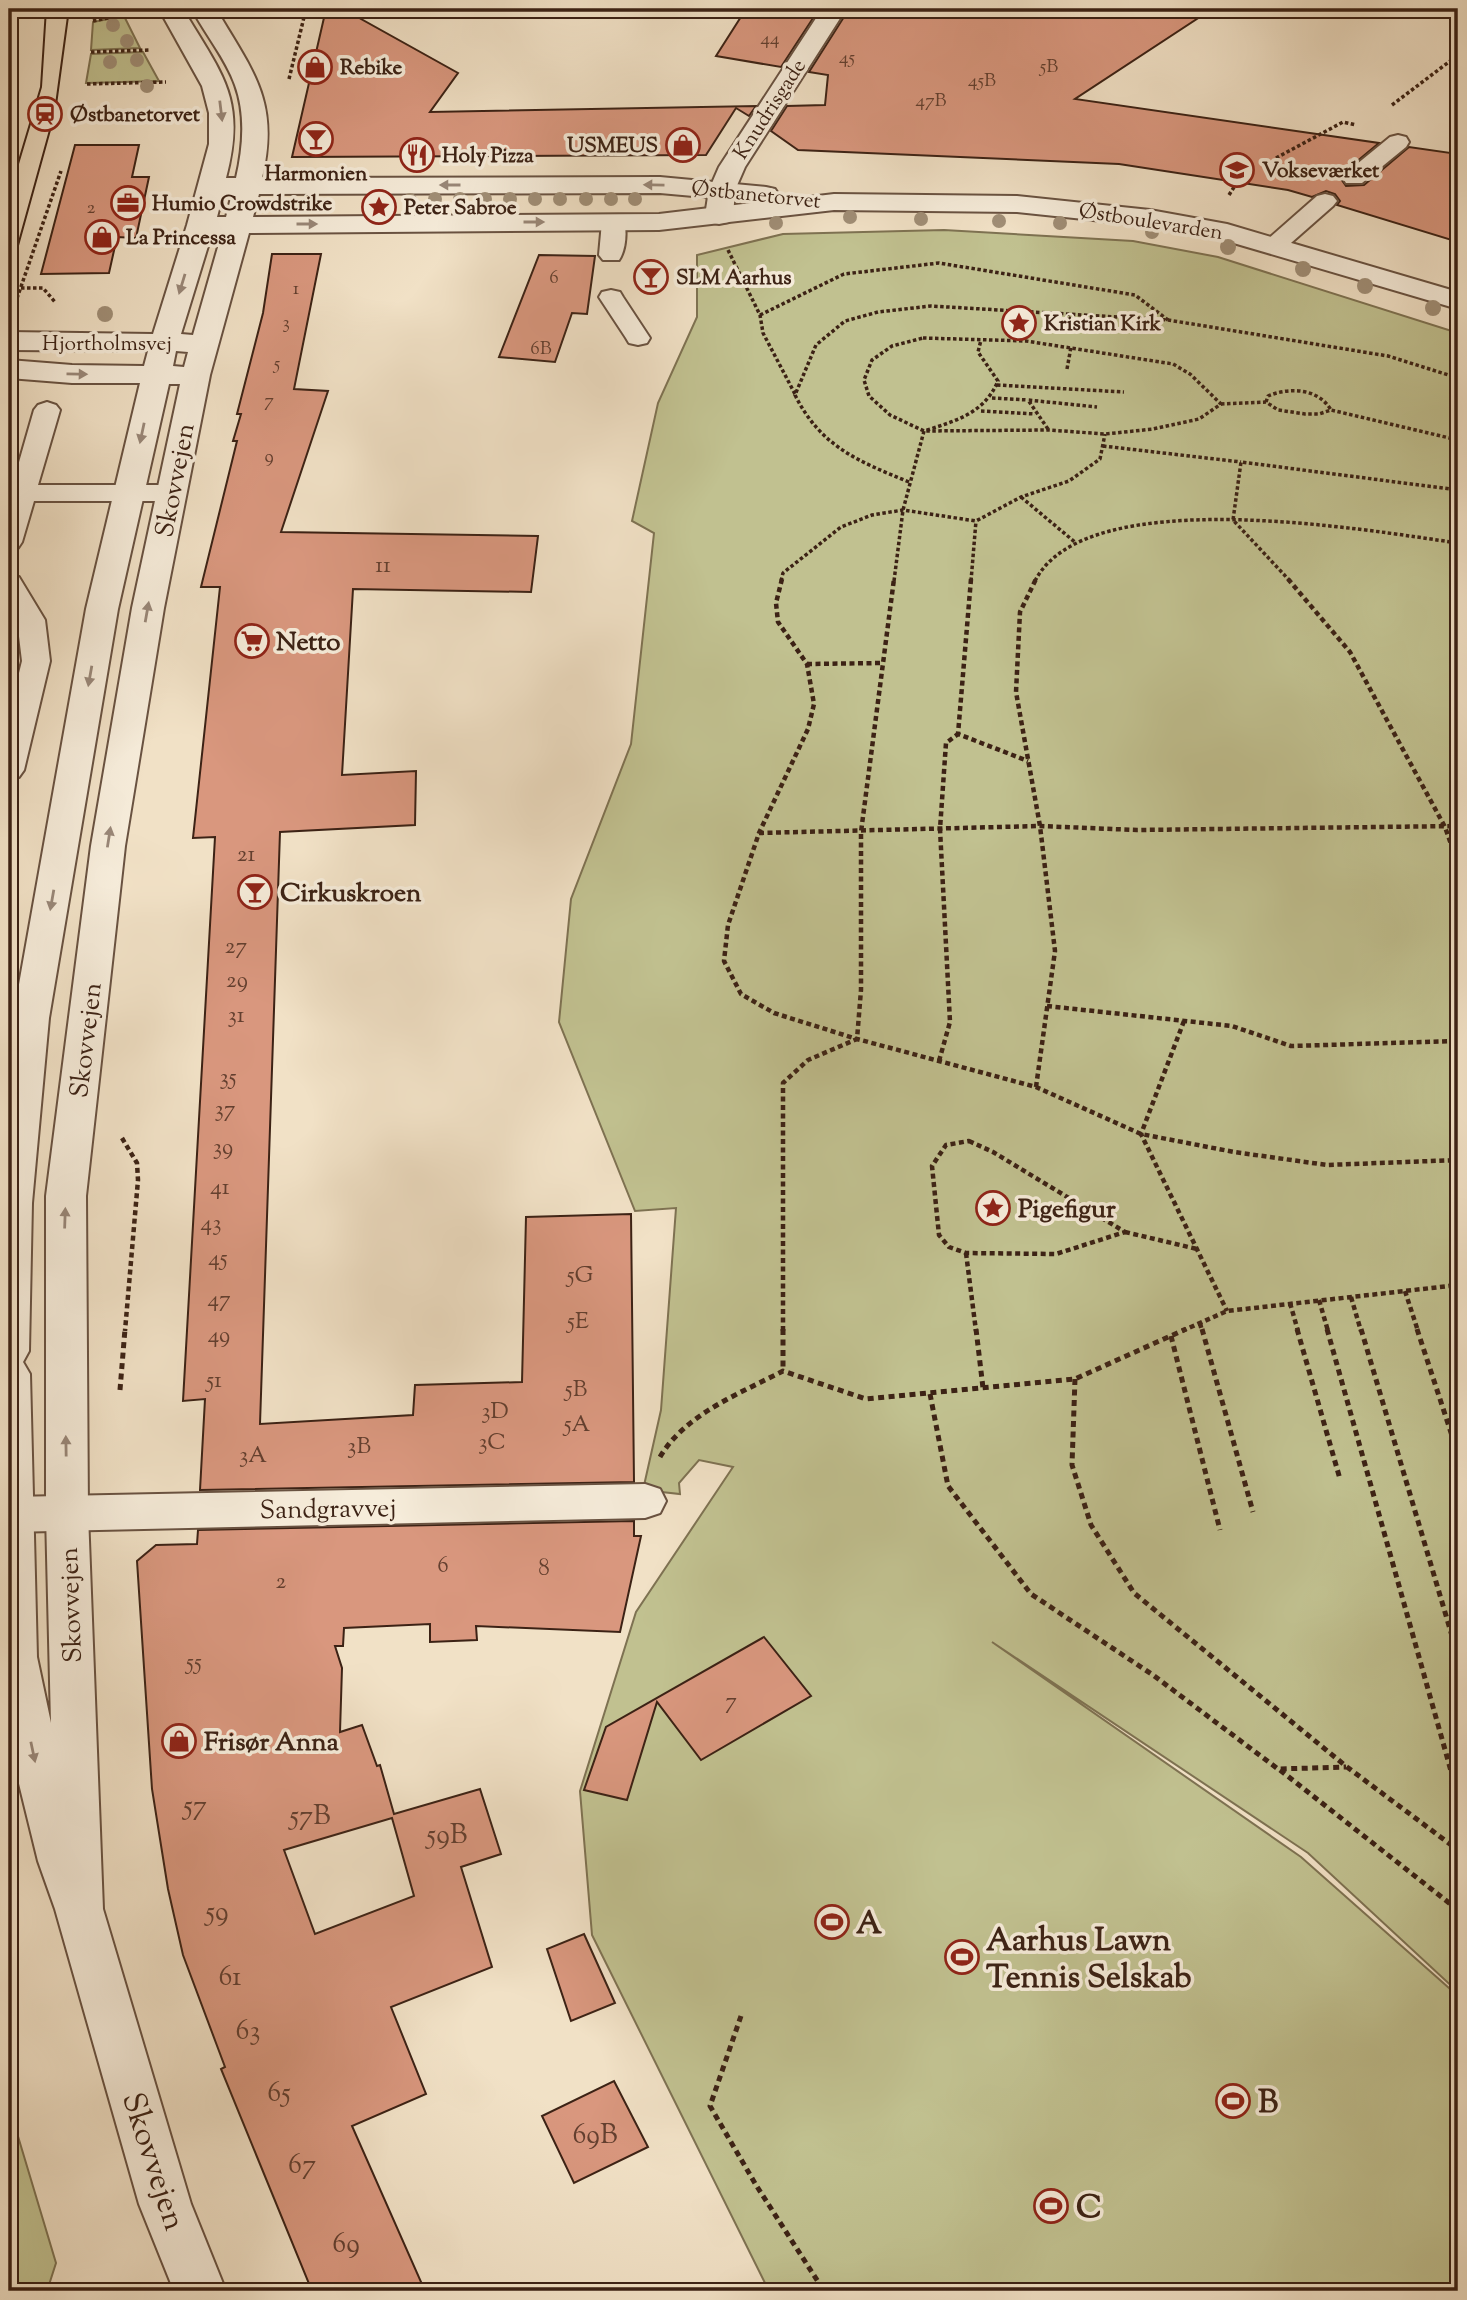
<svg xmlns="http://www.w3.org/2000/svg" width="1467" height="2300" font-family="'Sorts Mill Goudy',serif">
	<rect width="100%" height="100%" fill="#f1e1c6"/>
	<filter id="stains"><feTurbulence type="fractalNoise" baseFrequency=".00286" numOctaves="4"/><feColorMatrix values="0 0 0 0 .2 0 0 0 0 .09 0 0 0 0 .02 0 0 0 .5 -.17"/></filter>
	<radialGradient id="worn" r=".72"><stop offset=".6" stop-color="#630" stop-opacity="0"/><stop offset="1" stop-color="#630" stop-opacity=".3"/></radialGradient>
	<g fill="#c1c190" stroke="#7e7252" stroke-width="2">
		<path d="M124 16 140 48 91 50 93 22Z"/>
		<path d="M143 52 159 81 86 83 91 54Z"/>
		<path d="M944 230 1133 241 1218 257 1458 333V1992L1308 1853 992 1642 1301 1857 1458 1996V2291H769L592 1935 580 1791 636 1612 733 1467 699 1460 679 1483 680 1494 643 1490 661 1410 676 1208 635 1211 559 1022 571 899 631 744 654 533 632 521 658 403 697 317V255L783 234Z"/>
		<path d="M14 2123 56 2263 47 2291H9V2141Z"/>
	</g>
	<g fill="#d9977e" stroke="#3c2215" stroke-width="2" fill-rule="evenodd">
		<path d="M326 9H343L458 73 430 112 756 106 749 116 736 108 706 155 292 157Z"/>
		<path d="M746 9H819L781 67 716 56Z"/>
		<path d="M849 9H1212L1075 99 1379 143 1344 172 1341 179 1346 186 1364 185 1409 147 1458 154V242L1337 205 1340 201 1335 194 1326 191 1312 197 1288 190 1119 164 798 150 771 131 787 106 825 105 828 75 809 72Z"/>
		<path d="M75 145H139L132 177H149L136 238 117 237 109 273 41 274Z"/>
		<path d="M272 254H321L294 389 328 391 281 532 538 536 531 592 353 589 342 775 416 771 415 825 280 832 260 1424 413 1415 415 1385 522 1382 526 1217 631 1214 634 1482 200 1490 205 1399 183 1401 215 837 193 838 220 587H201L237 441H233L241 414H237L263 313Z"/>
		<path d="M539 255 595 256 587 314 572 313 555 362 499 357Z"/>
		<path d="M634 1521V1536H641L620 1632 476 1626 477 1640 430 1642V1624L344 1628 343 1646H335L342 1668 340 1732 362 1725 377 1766 380 1765 394 1814 480 1789 501 1854 461 1867 492 1967 391 2007 426 2094 352 2126 425 2291H312L221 2069 225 2067 183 1955 168 1889 152 1789 137 1561 156 1545 197 1544 198 1530ZM392 1818 414 1896 315 1934 284 1850Z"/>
		<path d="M764 1637 811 1696 701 1760 657 1702 627 1800 584 1790 606 1727Z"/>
		<path d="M584 1934 615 2003 571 2021 547 1949Z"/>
		<path d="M614 2081 648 2147 574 2183 542 2116Z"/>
	</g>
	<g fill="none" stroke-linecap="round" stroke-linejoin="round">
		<g stroke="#695241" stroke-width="4">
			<g id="service">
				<path d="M1398 135 1406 137 1409 142 1406 147 1362 183H1346L1343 178 1346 173 1390 137Z"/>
				<path d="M1325 194 1333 196 1337 201 1333 206 1283 250H1267L1263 245 1267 240 1317 196Z"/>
				<path d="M614 215 622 217C628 227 626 250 619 260H603L599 255 602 222 606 217Z"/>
				<path d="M611 290 620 292 623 297 650 338 647 343 638 345 629 343 626 338 599 297 602 292Z"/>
				<path d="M47 402 56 405 60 410 38 485H171L180 487 184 493 180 499 171 501H34L22 542 18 548 9 550V497L34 410 38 405Z"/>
				<path d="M9 575 19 577 45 620 50 661 24 770 19 777 9 779V713L22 661 17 620 9 606Z"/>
			</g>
		</g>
		<g stroke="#695241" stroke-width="4">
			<g id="minor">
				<path d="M822 9H846L745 167 735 190 733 216 729 222 719 224 709 222 705 216 709 190 719 167Z"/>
				<path d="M645 1484 660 1489 666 1501 660 1513 645 1518 9 1532V1498L11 1497Z"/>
			</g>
		</g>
		<g stroke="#695241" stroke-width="4">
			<path id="tertiary" d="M159 9H183C222 75 247 98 226 178H236C243 148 246 115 235 85 226 59 205 34 192 9H216C253 72 280 101 262 178L660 177 766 187 775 189 779 195 776 201 834 194 1017 196 1150 210 1227 224 1458 292V309L1213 237 1150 226 1017 212 834 210 659 230 249 233 210 375 164 608 125 846 86 1196 88 1514 103 1909 191 2204 226 2291H174L139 2204 55 1909 38 1861 9 1743V1053L13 1018 86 609 140 383H72L9 378V360L72 365 144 366 148 351 9 350V332L153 334 187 225 209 144V113L202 86ZM660 193 760 202 659 214 253 217 259 194ZM223 194H232L226 217H217ZM212 233H222L193 335 181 334ZM176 351 188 352 184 367 173 366ZM169 384H180L132 608 91 846 46 1196V1514L51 1723 37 1657 30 1374 23 1362 29 1351 32 1203 49 1018 118 609Z"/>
		</g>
		<g stroke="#3c2215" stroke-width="3.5" stroke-dasharray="3.5 2.5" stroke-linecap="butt">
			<path d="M93 21 133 13"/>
			<path d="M9 46 20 44"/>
			<path d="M91 52 149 50"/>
			<path d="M289 79 306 9"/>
			<path d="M87 84 166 82"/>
			<path d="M1392 105 1458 55"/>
			<path d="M1276 158 1343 122 1356 125"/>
			<path d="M1229 195 1236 184"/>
			<path d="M728 250 760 315 763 333 795 394"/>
			<path d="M21 288H43L55 302"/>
			<path d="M15 304 61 171"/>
			<path d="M760 315 844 274 939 263 1135 295 1168 320"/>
			<path d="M923 338 1026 341 1173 364 1190 374 1221 404 1199 419 1153 429 1105 434 1049 430 924 431 890 415 869 396 864 380 872 360 892 346Z"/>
			<path d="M1067 369 1071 347"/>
			<path d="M997 385 1124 392"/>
			<path d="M992 398 1028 400"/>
			<path d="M1266 402 1268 396C1289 387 1318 388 1331 410"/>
			<path d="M1221 404 1266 402 1278 410 1305 414H1319L1331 410 1458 440"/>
			<path d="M981 411 1035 414"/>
			<path d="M1048 429 1028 400 1097 407"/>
			<path d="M1103 446 1241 462"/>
			<path d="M909 482C858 461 821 447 795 395L816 345 845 321 878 312 931 306 1168 320 1388 356 1458 378"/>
			<path d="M1021 497 1076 543"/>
			<path d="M781 581 783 573 841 527 872 515 903 510 976 521 1021 497 1069 481 1100 459 1105 434"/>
			<path d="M894 581 903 510 924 431C955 421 984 414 998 381L978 352 981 340"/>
			<path d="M971 581 976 521"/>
			<path d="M1035 581C1086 481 1366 530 1458 543"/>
			<path d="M1290 581 1233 520 1241 462 1458 490"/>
		</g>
		<g stroke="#3c2215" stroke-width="4.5" stroke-dasharray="5 3.5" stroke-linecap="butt">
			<path d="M782 579 776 603 778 622 807 664 814 704 808 729 759 833 728 925 724 961 741 994 774 1013 857 1039 1036 1087 1141 1134 1234 1152 1327 1165 1458 1160"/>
			<path d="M971 579 958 734 1028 761"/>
			<path d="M1288 579 1350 652 1445 827 1458 864"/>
			<path d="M807 664 883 663"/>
			<path d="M759 833 1040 826 1137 830 1458 826"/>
			<path d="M1047 1006 1232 1026 1291 1046 1458 1041"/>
			<path d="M1184 1021 1141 1134 1227 1311"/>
			<path d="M939 1061 950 1022 940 829 946 743 958 734"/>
			<path d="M1036 1087 1055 951 1040 826 1016 692 1020 612 1036 579"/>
			<path d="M122 1138 137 1163 138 1180 125 1331"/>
			<path d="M969 1141 993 1152 1125 1232 1056 1254 966 1253 949 1247 939 1235 932 1166 946 1145Z"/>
			<path d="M1125 1232 1197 1249"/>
			<path d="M966 1253 976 1331"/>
			<path d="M1405 1291 1418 1331"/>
			<path d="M1351 1297 1361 1331"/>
			<path d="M1319 1300 1328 1331"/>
			<path d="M1290 1303 1298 1331"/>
			<path d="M1200 1323 1202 1331"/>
			<path d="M783 1331V1083L808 1060 857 1039 861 990V832L894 579"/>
			<path d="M1182 1331 1227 1311 1458 1285"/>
		</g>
		<g stroke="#3c2215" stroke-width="5" stroke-dasharray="6 4.5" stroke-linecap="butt">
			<path d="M783 1329V1371"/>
			<path d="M976 1329 983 1388"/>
			<path d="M1202 1329 1253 1512"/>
			<path d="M1297 1329 1340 1479"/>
			<path d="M1327 1329 1458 1796"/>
			<path d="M1361 1329 1458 1656"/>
			<path d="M1417 1329 1458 1454"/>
			<path d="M1171 1336 1220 1530"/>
			<path d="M1075 1379 1072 1465 1091 1525 1134 1593 1347 1767 1458 1850"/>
			<path d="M120 1390 125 1329"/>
			<path d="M930 1394 948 1486 1031 1594 1153 1675 1278 1769 1346 1767"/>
			<path d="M660 1457C685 1414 741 1393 783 1371L866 1399 1075 1379 1186 1329"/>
			<path d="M1280 1770 1458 1910"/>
			<path d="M741 2016 710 2106 756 2185 824 2291"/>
		</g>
		<use href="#service" fill="#f6ecda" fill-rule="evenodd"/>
		<use href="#minor" fill="#f6ecda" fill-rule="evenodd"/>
		<use href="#tertiary" fill="#f6ecda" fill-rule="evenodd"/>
		<g stroke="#3c2215" stroke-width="2">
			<path d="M9 194 41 87 46 9"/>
			<path d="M9 278 55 112 69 9"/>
		</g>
	</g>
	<g fill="#a08e76">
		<circle cx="113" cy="25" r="7"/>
		<circle cx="127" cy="41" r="7"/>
		<circle cx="137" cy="60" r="7"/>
		<circle cx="110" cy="62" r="7"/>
		<circle cx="147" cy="86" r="7"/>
		<circle cx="435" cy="199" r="7"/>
		<circle cx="460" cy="199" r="7"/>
		<circle cx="485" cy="199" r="7"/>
		<circle cx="510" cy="199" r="7"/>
		<circle cx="535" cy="199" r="7"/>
		<circle cx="560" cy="199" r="7"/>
		<circle cx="586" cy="199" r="7"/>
		<circle cx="611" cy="199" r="7"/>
		<circle cx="635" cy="199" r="7"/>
		<circle cx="410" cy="200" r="7"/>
		<circle cx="850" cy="217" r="7"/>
		<circle cx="921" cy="219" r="7"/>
		<circle cx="999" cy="221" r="7"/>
		<circle cx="776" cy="223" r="7"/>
		<circle cx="1060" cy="223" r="7"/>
		<circle cx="1152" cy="232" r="7"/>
		<circle cx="1228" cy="247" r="8"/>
		<circle cx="1303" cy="269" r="8"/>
		<circle cx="1365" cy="286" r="8"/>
		<circle cx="1433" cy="308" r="8"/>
		<circle cx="105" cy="314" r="8"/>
	</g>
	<defs><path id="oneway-solid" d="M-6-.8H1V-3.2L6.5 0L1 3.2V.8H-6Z" transform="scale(1.75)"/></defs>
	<g fill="#998778">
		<use href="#oneway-solid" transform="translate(221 111) rotate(83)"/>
		<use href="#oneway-solid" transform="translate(450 185) rotate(180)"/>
		<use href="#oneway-solid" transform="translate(654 185) rotate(-179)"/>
		<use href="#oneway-solid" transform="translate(534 222)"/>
		<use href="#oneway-solid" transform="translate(307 224)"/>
		<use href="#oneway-solid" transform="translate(182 284) rotate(107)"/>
		<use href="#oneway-solid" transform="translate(77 374) rotate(1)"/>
		<use href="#oneway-solid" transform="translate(142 433) rotate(102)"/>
		<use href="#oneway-solid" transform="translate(147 612) rotate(-80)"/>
		<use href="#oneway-solid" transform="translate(90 676) rotate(100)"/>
		<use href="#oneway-solid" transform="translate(109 837) rotate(-81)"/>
		<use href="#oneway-solid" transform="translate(52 900) rotate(100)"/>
		<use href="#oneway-solid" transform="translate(65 1218) rotate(-88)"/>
		<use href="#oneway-solid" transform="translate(66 1446) rotate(-91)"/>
		<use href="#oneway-solid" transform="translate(33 1752) rotate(78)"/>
	</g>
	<defs>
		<g id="shop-ring" transform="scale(1.75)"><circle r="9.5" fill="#f6ecda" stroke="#8f2418" stroke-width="1.5"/><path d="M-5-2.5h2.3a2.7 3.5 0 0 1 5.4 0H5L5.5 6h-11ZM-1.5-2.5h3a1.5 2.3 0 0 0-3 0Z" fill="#8f2418"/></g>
		<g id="station-ring" transform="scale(1.75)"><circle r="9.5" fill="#f6ecda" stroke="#8f2418" stroke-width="1.5"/><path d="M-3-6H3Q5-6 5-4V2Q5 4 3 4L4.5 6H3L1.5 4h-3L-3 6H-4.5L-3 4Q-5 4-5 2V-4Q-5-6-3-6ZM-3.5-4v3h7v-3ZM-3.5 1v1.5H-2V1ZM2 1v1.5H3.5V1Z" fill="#8f2418"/></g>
		<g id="bar-ring" transform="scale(1.75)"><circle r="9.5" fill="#f6ecda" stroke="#8f2418" stroke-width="1.5"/><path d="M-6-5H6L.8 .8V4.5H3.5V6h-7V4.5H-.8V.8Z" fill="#8f2418"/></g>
		<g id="restaurant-ring" transform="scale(1.75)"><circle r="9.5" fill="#f6ecda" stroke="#8f2418" stroke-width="1.5"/><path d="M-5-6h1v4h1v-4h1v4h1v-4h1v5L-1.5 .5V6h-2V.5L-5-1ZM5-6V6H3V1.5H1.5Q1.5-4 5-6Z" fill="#8f2418"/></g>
		<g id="school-ring" transform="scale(1.75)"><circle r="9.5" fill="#f6ecda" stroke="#8f2418" stroke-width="1.5"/><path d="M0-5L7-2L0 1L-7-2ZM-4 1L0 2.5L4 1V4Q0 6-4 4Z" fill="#8f2418"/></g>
		<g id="office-ring" transform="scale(1.75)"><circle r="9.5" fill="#f6ecda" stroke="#8f2418" stroke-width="1.5"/><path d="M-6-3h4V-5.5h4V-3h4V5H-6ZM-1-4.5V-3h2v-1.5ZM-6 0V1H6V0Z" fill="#8f2418"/></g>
		<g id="sight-ring" transform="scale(1.75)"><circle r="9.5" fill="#f6ecda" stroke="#8f2418" stroke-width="1.5"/><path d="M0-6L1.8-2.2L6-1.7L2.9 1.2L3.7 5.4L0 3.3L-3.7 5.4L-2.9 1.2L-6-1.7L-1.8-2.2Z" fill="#8f2418"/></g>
		<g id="supermarket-ring" transform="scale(1.75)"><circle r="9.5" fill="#f6ecda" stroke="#8f2418" stroke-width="1.5"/><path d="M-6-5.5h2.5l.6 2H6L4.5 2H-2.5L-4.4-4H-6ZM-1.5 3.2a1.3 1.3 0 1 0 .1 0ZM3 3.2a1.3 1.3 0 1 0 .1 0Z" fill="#8f2418"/></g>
		<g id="stadium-ring" transform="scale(1.75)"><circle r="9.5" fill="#f6ecda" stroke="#8f2418" stroke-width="1.5"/><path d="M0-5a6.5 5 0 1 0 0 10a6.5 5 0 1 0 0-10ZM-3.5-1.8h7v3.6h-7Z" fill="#8f2418"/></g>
	</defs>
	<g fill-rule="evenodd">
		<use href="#shop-ring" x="315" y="67"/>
		<use href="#station-ring" x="45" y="114"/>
		<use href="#bar-ring" x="316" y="139"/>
		<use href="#shop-ring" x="683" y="145"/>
		<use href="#restaurant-ring" x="417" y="155"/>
		<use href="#school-ring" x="1237" y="170"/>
		<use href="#office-ring" x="128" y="203"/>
		<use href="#sight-ring" x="379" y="207"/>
		<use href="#shop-ring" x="102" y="237"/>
		<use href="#bar-ring" x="651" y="277"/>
		<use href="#sight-ring" x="1019" y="323"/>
		<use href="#supermarket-ring" x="252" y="641"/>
		<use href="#bar-ring" x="255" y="892"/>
		<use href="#sight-ring" x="993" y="1208"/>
		<use href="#shop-ring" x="179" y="1741"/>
		<use href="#stadium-ring" x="832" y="1922"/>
		<use href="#stadium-ring" x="962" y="1957"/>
		<use href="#stadium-ring" x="1233" y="2101"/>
		<use href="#stadium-ring" x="1051" y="2206"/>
	</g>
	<g text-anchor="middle" stroke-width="7" stroke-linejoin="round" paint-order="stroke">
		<g font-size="19" fill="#633f2f">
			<text x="770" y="44">44</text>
			<text x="847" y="63">45</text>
			<text x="1049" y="72">5B</text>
			<text x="982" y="86">45B</text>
			<text x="931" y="106">47B</text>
			<text x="91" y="213">2</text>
			<text x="554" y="283">6</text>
			<text x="296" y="294">1</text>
			<text x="286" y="328">3</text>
			<text x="541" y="354">6B</text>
			<text x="277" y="369">5</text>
			<text x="269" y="406">7</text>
			<text x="269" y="462">9</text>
		</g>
		<g font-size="21" font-weight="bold" fill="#3c2215" stroke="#f6ecda" text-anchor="start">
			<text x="340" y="74">Rebike</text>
			<text x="70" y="121">Østbanetorvet</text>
			<text x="658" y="152" text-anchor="end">USMEUS</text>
			<text x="442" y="162">Holy Pizza</text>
			<text x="1262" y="177">Vokseværket</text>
			<text x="316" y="180" text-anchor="middle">Harmonien</text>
			<text x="152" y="210">Humio Crowdstrike</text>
			<text x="404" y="214">Peter Sabroe</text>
			<text x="126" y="244">La Princessa</text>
			<text x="676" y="284">SLM Aarhus</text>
			<text x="1044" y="330">Kristian Kirk</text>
		</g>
		<g font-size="21" fill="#3c2215" stroke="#f6ecda">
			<text transform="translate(769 109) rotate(-57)" y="7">Knudrisgade</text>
			<text transform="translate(756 194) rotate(6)" y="7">Østbanetorvet</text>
			<text transform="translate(1151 221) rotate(9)" y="7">Østboulevarden</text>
			<text x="107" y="350">Hjortholmsvej</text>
		</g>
		<g font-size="23" fill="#633f2f">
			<text x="383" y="572">11</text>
			<text x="246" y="861">21</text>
			<text x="236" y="953">27</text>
			<text x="237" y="987">29</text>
			<text x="236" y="1022">31</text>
			<text x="228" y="1084">35</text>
			<text x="225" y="1116">37</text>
			<text x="223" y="1154">39</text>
			<text x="220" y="1194">41</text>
			<text x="211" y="1230">43</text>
			<text x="218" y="1265">45</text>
			<text x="580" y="1282">5G</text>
			<text x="219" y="1306">47</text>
			<text x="578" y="1328">5E</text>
			<text x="219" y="1342">49</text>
			<text x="214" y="1387">51</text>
			<text x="576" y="1396">5B</text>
			<text x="495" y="1418">3D</text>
			<text x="577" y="1431">5A</text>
			<text x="492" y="1449">3C</text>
			<text x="359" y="1453">3B</text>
			<text x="253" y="1462">3A</text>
			<text x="443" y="1572">6</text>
			<text x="544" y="1575">8</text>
			<text x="281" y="1588">2</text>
			<text x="194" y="1669">55</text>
			<text x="731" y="1708">7</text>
		</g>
		<g font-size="26" fill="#3c2215" stroke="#f6ecda">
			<text transform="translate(174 480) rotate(-79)" y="9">Skovvejen</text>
			<text transform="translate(85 1040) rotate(-83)" y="9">Skovvejen</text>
			<text transform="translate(328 1508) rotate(-1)" y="9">Sandgravvej</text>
			<text transform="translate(70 1605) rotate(-92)" y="9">Skovvejen</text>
		</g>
		<g font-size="26" font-weight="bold" fill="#3c2215" stroke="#f6ecda" text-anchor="start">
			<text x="276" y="650">Netto</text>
			<text x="280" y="901">Cirkuskroen</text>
			<text x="1018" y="1217">Pigefigur</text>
			<text x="204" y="1750">Frisør Anna</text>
		</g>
		<g font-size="28" fill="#633f2f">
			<text x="195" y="1814">57</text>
			<text x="310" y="1824">57B</text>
			<text x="447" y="1843">59B</text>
			<text x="217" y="1920">59</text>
			<text x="230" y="1985">61</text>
			<text x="248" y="2039">63</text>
			<text x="279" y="2101">65</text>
			<text x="595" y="2143">69B</text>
			<text x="302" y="2173">67</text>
			<text x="346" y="2252">69</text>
		</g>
		<g font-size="32" font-weight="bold" fill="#3c2215" stroke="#f6ecda" text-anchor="start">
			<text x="856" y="1933">A</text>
			<text x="986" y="1950">Aarhus Lawn<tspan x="986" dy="37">Tennis Selskab</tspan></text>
			<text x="1258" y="2112">B</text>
			<text x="1076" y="2217">C</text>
		</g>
		<g font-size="32" fill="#3c2215" stroke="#f6ecda">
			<text transform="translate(155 2161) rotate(72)" y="11">Skovvejen</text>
		</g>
	</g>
	<rect width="1467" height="2300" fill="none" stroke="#f1e1c6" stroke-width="35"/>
	<rect x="10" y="10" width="1446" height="2279" fill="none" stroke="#3c2215" stroke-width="3.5"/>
	<rect x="18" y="18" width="1432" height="2265" fill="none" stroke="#3c2215" stroke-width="2"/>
	<rect width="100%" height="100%" filter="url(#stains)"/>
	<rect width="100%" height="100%" fill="url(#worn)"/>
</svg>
